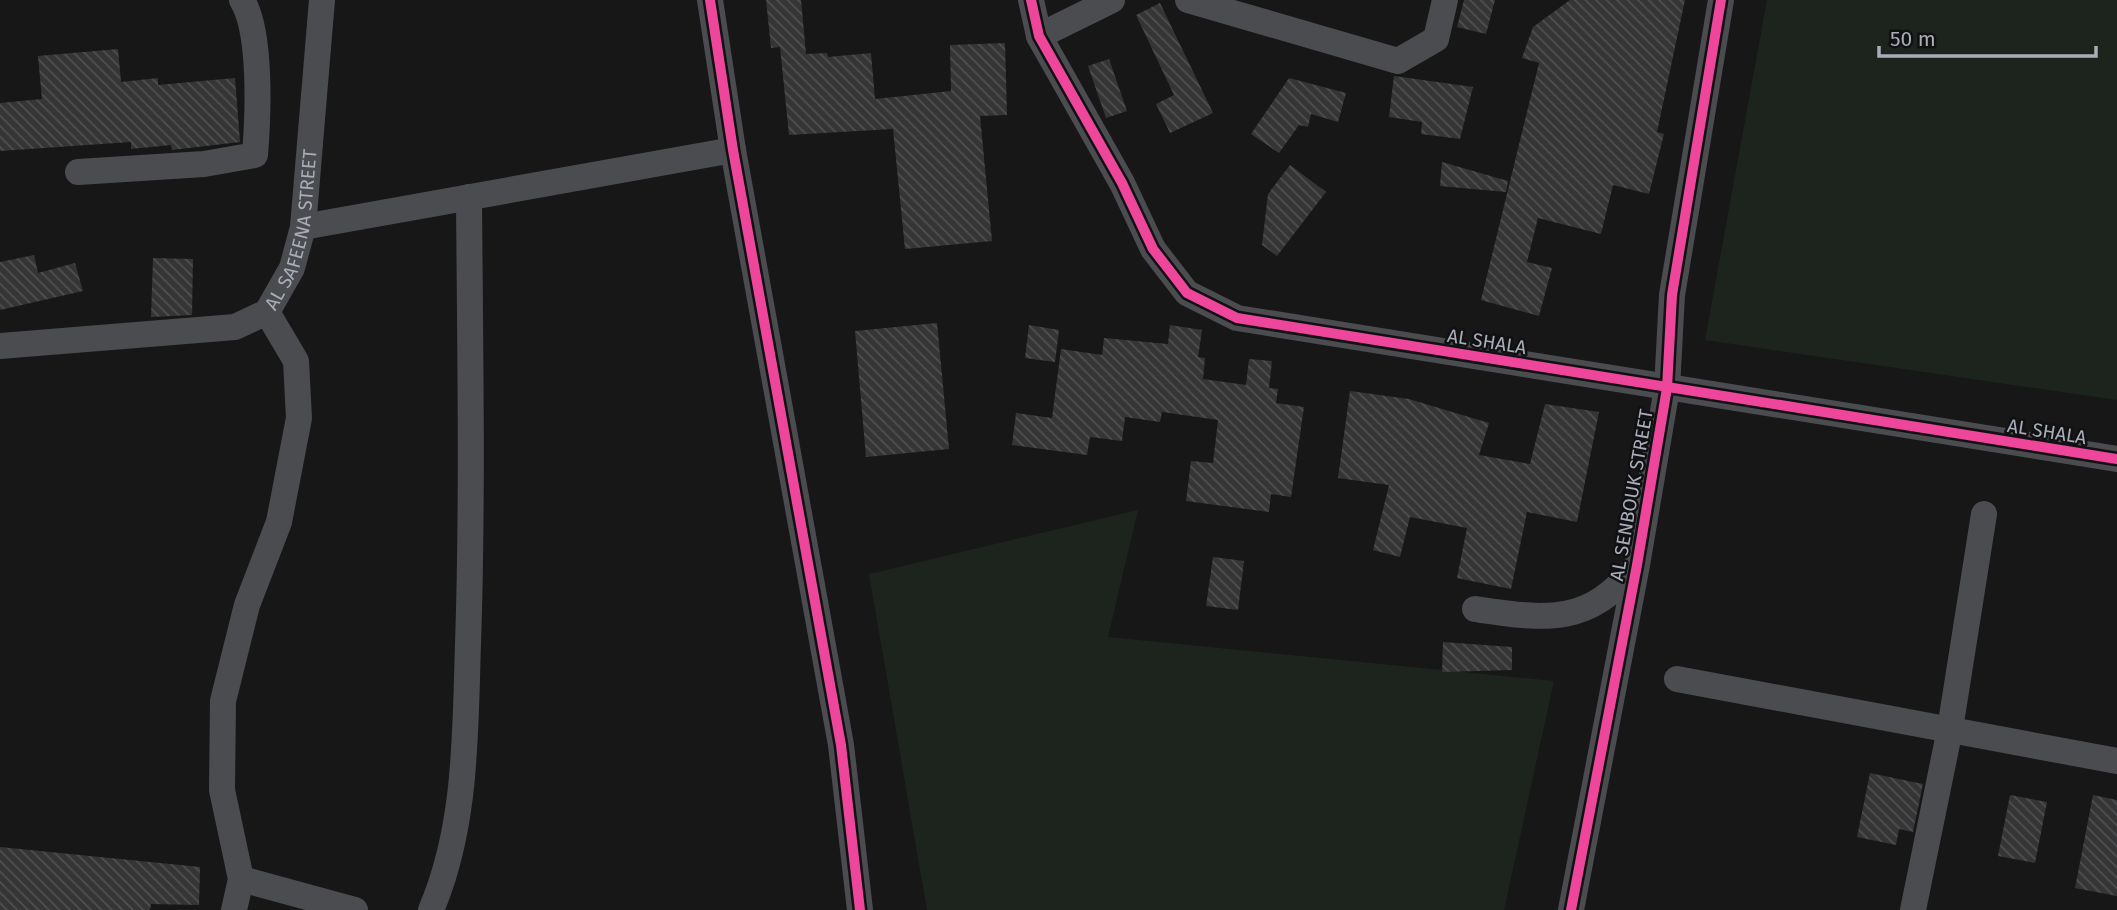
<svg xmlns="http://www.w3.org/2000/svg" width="2117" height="910" font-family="'Fira Sans',sans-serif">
	<defs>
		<pattern id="building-back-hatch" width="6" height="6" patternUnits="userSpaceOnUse" patternTransform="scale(1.75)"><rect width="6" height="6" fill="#353536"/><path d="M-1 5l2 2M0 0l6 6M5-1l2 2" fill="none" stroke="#4f5051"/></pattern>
	</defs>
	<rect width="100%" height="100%" fill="#171717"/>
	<g fill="#1d241e">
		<path d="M1767 0H2117V400L1705 340Z"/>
		<path d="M1138 510 1108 637 1554 681 1504 910H927L869 574Z"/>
	</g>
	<g fill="url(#building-back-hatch)">
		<path d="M766 0H801L806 54 827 53 828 57 871 53 875 99 951 91 950 45 1005 43 1007 115 980 116 992 241 905 249 893 129 789 135 780 47 771 48Z"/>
		<path d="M1464 0H1495L1486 34 1457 27Z"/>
		<path d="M1570 0H1685L1657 132 1664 134 1649 194 1613 185 1601 234 1538 218 1527 262 1552 268 1539 316 1481 300 1539 63 1522 58 1533 27Z"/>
		<path d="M1160 3 1213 113 1170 133 1156 104 1174 95 1136 15Z"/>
		<path d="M118 49 121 82 158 78V85L235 78 240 142 172 150 171 145 131 149V142L0 151V103L42 99 38 56Z"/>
		<path d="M1109 59 1127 111 1106 118 1088 66Z"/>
		<path d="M1394 76 1473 87 1460 139 1421 134 1422 122 1389 117Z"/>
		<path d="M1289 78 1346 93 1338 122 1311 114 1308 127 1299 125 1279 153 1251 134Z"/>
		<path d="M1442 162 1508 181 1506 192 1440 186Z"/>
		<path d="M1290 165 1326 192 1277 256 1262 245 1268 194Z"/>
		<path d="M34 255 38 273 75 263 83 291 0 310V262Z"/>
		<path d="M153 258 193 259 192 315 151 317Z"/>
		<path d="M937 323 949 449 866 457 855 331Z"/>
		<path d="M1029 325 1059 330 1055 362 1025 358Z"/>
		<path d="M1170 325 1202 330 1198 357 1205 358 1203 379 1246 385 1249 359 1272 361 1269 388 1278 389 1276 403 1304 407 1291 497 1271 494 1269 512 1186 501 1191 461 1213 463 1218 420 1162 412 1160 422 1125 417 1122 441 1090 437 1087 455 1012 445 1016 413 1052 418 1061 349 1102 355 1104 338 1168 344Z"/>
		<path d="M1350 391 1409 399 1489 423 1479 455 1530 464 1545 404 1599 412 1577 522 1527 512 1511 589 1457 578 1467 528 1410 517 1400 557 1373 550 1389 485 1338 478Z"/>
		<path d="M1213 557 1244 561 1238 610 1206 606Z"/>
		<path d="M1443 642 1512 647V670L1442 672Z"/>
		<path d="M1870 773 1923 784 1913 832 1899 829 1896 845 1857 837Z"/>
		<path d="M2010 795 2047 802 2035 863 1998 856Z"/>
		<path d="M2093 795 2117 800V896L2075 888Z"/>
		<path d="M0 847 200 867 199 905 151 904 150 910H0Z"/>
	</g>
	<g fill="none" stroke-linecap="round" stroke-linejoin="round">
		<g stroke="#4b4c50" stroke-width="26">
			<path d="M710 0 733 150 841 745 860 910"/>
			<path d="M1031 0 1039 36 1122 183 1153 249 1187 293 1237 318 2117 459"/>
			<path d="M1188 0 1398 61 1436 39 1445 0"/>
			<path d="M1039 36 1112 0"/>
			<path d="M78 172 204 164 255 155C258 118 262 32 242 0"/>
			<path d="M303 227 733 150"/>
			<path id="s1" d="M0 346 235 327 267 312 292 268 303 227 322 0"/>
			<path d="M1475 609C1545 619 1588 627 1636 566"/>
			<path d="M1677 679 2117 761"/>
			<path d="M241 879 355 910"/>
			<path d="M234 910 241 879 222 790 223 701 247 605 279 522 299 418 296 361 267 312"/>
			<path d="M431 910C467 826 465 733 468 644 473 495 470 346 469 197"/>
			<path d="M1571 910 1637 565 1667 388 1672 295 1721 0"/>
			<path d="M1913 910 1950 729 1984 514"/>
		</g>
		<g stroke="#111113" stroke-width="15">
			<g id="cycleway">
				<path d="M710 0 733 150 841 745 860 910"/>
				<path d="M1031 0 1039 36 1122 183 1153 249 1187 293 1237 318 2117 459"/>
				<path d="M1571 910 1637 565 1667 388 1672 295 1721 0"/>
			</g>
		</g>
		<use href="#cycleway" stroke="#ed469a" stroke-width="10"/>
	</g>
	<g text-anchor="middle" stroke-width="5" stroke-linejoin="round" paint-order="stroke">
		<g font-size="19" fill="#a8adb8" stroke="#111113">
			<text dy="7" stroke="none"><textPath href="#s1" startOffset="359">AL SAFEENA STREET</textPath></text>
			<text transform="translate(1487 341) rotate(9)" y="7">AL SHALA</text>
			<text transform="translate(2047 431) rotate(9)" y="7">AL SHALA</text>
			<text transform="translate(1631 495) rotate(-80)" y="7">AL SENBOUK STREET</text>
		</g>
	</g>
	<path d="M1879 46v10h217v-10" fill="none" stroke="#a8adb8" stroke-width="3.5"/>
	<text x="1890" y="46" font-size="21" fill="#a8adb8" stroke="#111113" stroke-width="5" paint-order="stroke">50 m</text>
</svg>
